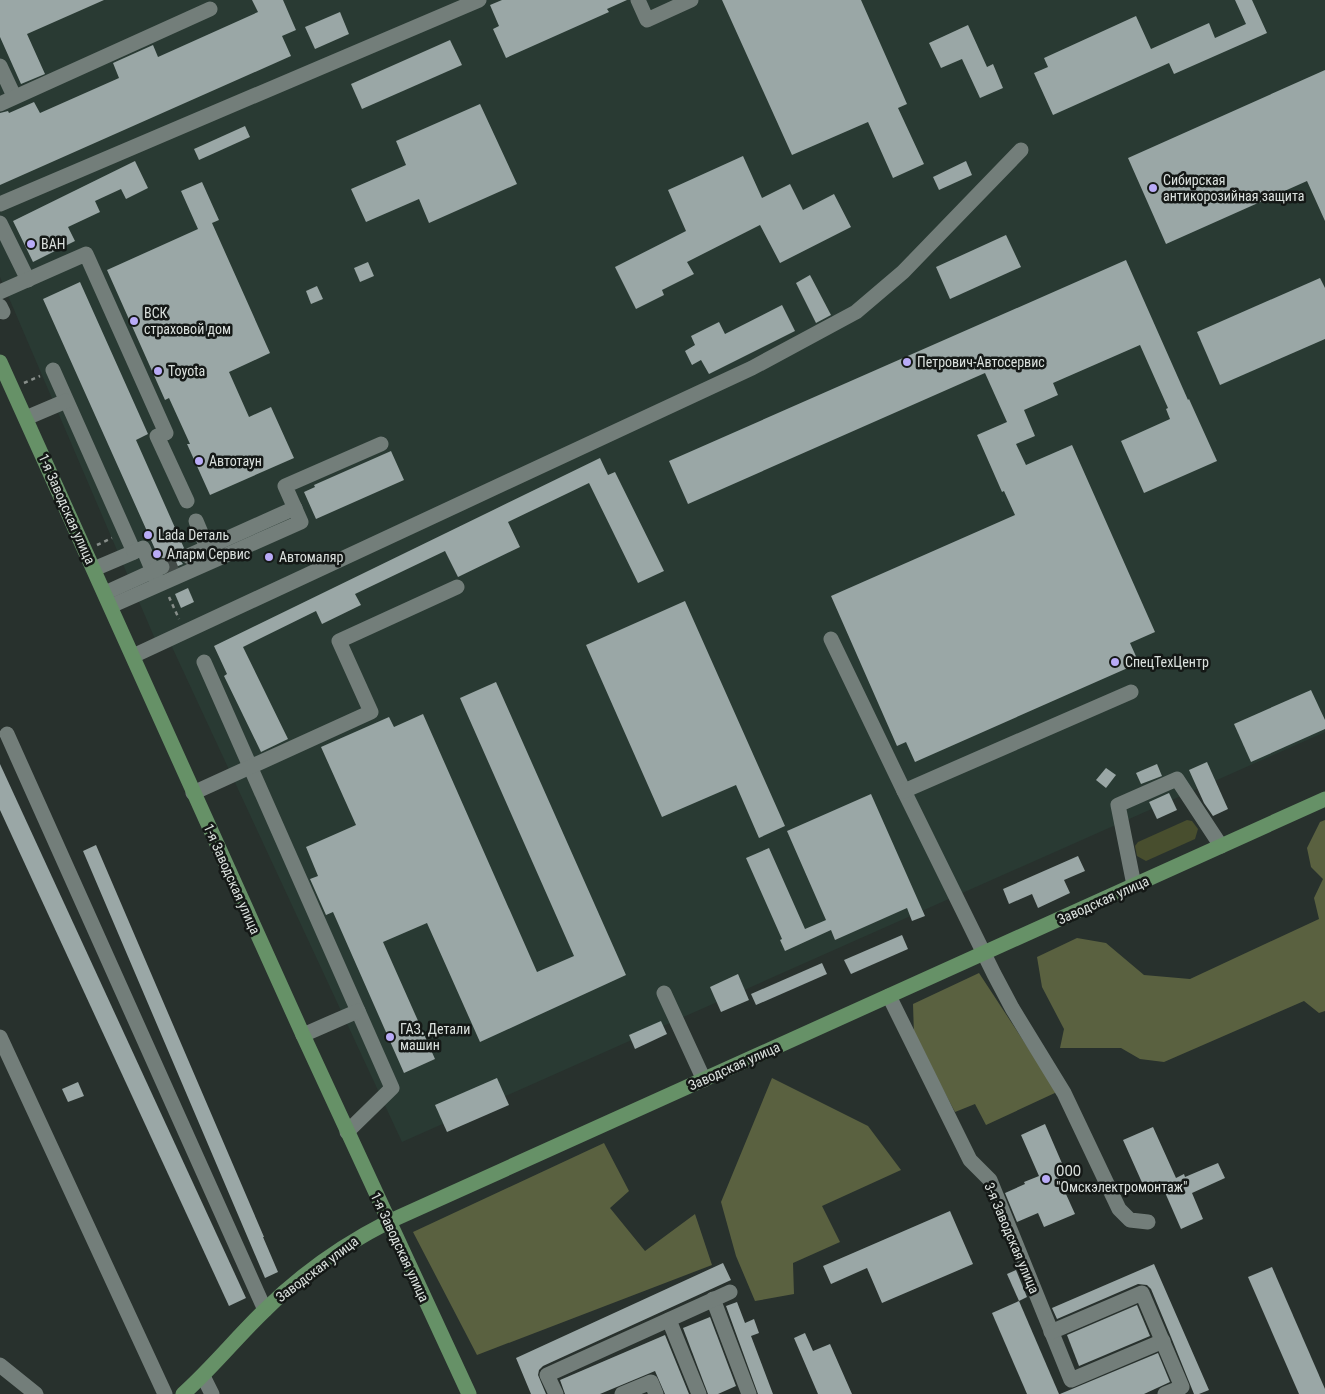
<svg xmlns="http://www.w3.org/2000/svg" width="1325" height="1394" font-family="'Roboto Condensed',sans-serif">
	<rect width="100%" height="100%" fill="#28312d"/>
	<path fill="#293a33" d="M0 0H1325V732L402 1142 166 634 155 639 0 277Z"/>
	<path fill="#484e2e" d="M1187 820 1192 821 1198 829 1195 839 1146 861 1137 856 1135 846 1138 842Z"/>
	<g fill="#5a6140">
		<path d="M1325 820V1011L1319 1013 1304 1001 1164 1062 1140 1059 1121 1048H1060L1064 1029 1042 987 1037 957 1077 938 1106 943 1144 975 1190 979 1319 919 1314 898 1323 879 1311 867 1307 848 1320 822Z"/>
		<path d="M979 973 1057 1092 986 1125 975 1104 955 1112 914 1035 913 1004Z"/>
		<path d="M772 1078 868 1126 901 1170 822 1206 840 1242 793 1263 794 1294 755 1301 736 1256 721 1202Z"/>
		<path d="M604 1143 629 1191 610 1208 645 1251 695 1214 712 1265 477 1355 413 1232Z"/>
	</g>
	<g fill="#9aa7a6">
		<path d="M0 0H104L27 34 45 74 21 84 0 37Z"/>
		<path d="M252 0H283L296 30 282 36 291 56 0 185V113L8 111 9 113 34 102 40 113 119 78 113 63 153 45 158 57 258 12Z"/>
		<path d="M502 0H627L607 9 609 12 506 58 493 29 499 26 490 5Z"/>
		<path d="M722 0H861L907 104 898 108 924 164 893 178 868 122 792 155Z"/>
		<path d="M1235 0H1252L1267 33 1174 74 1169 63 1053 115 1034 73 1048 67 1044 58 1136 16 1151 49 1209 23 1215 38 1246 24Z"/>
		<path d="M340 12 349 34 315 49 305 27Z"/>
		<path d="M968 25 987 67 993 64 1003 88 980 98 962 59 941 68 929 43Z"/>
		<path d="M450 40 462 65 362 109 351 84Z"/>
		<path d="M1325 70V221L1307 181 1166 244 1128 158Z"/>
		<path d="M480 104 517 184 429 223 419 199 366 222 351 189 406 165 396 141Z"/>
		<path d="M245 126 250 137 199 160 194 149Z"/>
		<path d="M743 156 762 198 790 184 803 210 834 194 851 227 780 263 760 225 687 262 694 274 662 290 664 295 636 309 615 267 686 231 668 190Z"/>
		<path d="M135 161 148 188 126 199 121 189 95 201 100 212 68 227 75 241 33 262 13 221Z"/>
		<path d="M966 161 972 175 939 190 933 177Z"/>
		<path d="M202 182 219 220 212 223 270 353 229 372 249 417 271 407 294 458 210 495 187 444H190L169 398 165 400 107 270 198 229 181 191Z"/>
		<path d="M1006 235 1021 267 950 299 936 267Z"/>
		<path d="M1126 260 1188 400 1189 399 1217 461 1144 493 1121 441 1170 419 1166 409 1168 408 1140 345 1053 383 1058 395 1024 410 1035 436 1016 444 1026 465 1072 445 1155 632 1130 643 1139 663 915 762 906 742 897 746 831 596 1015 515 1004 491 1002 492 977 435 1007 422 985 373 688 504 669 461Z"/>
		<path d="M368 262 374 276 360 282 354 268Z"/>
		<path d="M810 275 831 315 816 323 796 283Z"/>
		<path d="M1320 278 1325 288V339L1220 385 1197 332Z"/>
		<path d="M80 282 148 434 136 440 184 548 180 551 179 556 180 560 183 564 171 569V564L168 560 163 558H159L43 299Z"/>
		<path d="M317 286 323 299 311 304 306 291Z"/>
		<path d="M782 305 795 331 709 374 701 360 692 365 685 351 695 345 691 336 719 322 725 334Z"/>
		<path d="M391 451 404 480 316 519 304 492 315 487 314 485Z"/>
		<path d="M600 458 608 475 615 472 664 571 638 583 589 483 508 522 520 547 458 577 445 551 355 594 361 605 322 624 316 611 243 647 288 739 261 752 224 676 227 674 214 646Z"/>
		<path d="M188 588 194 602 181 608 175 594Z"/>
		<path d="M685 601 785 826 759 838 736 785 662 817 586 645Z"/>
		<path d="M496 682 626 975 480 1042 427 923 383 942 435 1059 404 1073 333 912 326 915 310 879 318 876 306 847 356 825 321 747 389 717 394 727 423 714 537 972 574 956 460 698Z"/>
		<path d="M1311 690 1325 720V729L1251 762 1234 724Z"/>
		<path d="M1207 762 1228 809 1213 816 1204 803 1189 770Z"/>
		<path d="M0 764 246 1298 229 1306 0 810Z"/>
		<path d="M1157 764 1162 776 1141 784 1136 773Z"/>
		<path d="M1106 768 1116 775 1106 788 1096 780Z"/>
		<path d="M1169 793 1177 810 1157 819 1149 802Z"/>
		<path d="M871 794 925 916 912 921 907 908 835 940 831 930 785 951 780 940 782 939 746 858 769 848 805 929 826 920 787 831Z"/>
		<path d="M96 845 264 1237H263L278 1272 265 1278 83 851Z"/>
		<path d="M1078 856 1085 871 1064 880 1070 893 1038 908 1032 894 1009 904 1003 889Z"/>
		<path d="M902 935 908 949 851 974 844 960Z"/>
		<path d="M822 963 827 974 756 1005 751 994Z"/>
		<path d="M738 974 749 1000 721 1012 710 987Z"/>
		<path d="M661 1021 667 1034 635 1049 629 1035Z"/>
		<path d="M497 1078 509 1105 447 1132 435 1105Z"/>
		<path d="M78 1082 84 1096 68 1102 62 1089Z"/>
		<path d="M1045 1124 1064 1168 1056 1172 1075 1214 1044 1227 1038 1213 1017 1222 1005 1193 1025 1184 1024 1182 1039 1176 1021 1135Z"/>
		<path d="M1153 1127 1176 1178 1184 1174 1185 1177 1218 1163 1225 1178 1192 1193 1203 1219 1181 1229 1160 1181 1144 1187 1123 1140Z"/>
		<path d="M950 1211 973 1264 882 1303 867 1268 831 1284 823 1266Z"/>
		<path d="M723 1263 731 1280 543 1366 539 1370 538 1375 546 1394H531L516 1358Z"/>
		<path d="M1154 1264 1209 1390 1199 1394H1194L1171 1337 1151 1289 1147 1285 1138 1284 1057 1319 1052 1308Z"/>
		<path d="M1272 1267 1325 1389V1394H1299L1248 1277Z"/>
		<path d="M1016 1270 1027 1297 1019 1301 1007 1274Z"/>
		<path d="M1019 1301 1059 1394H1027L992 1313Z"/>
		<path d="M737 1302 745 1323 754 1319 759 1333 751 1336 773 1394H758L726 1306Z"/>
		<path d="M1137 1305 1150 1336 1079 1366 1067 1335Z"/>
		<path d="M710 1317 736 1386 718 1394H708L683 1328Z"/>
		<path d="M805 1333 813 1351 830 1344 852 1394H818L794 1338Z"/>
		<path d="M665 1335 689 1394H665L655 1371 600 1394H565L560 1380Z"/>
		<path d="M1158 1353 1170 1382 1144 1394H1060Z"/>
	</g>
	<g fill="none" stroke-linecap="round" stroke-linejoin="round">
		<path stroke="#434b48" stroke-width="15" stroke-dasharray="15 8" stroke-linecap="butt" d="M162 567 188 556"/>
		<g stroke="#888f8b" stroke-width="2.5" stroke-dasharray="4 4" stroke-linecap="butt">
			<path d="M24 383 40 376"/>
			<path d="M97 545 112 538"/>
			<path d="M169 597 179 619"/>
		</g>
		<g stroke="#737e7a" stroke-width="15">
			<path d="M638 0 647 20 691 0"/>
			<path d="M0 66 14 96"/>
			<path d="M0 104 210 9"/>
			<path d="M0 204 479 0"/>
			<path d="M0 223 28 280"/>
			<path d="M0 292 86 254 166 433 157 436 187 501"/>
			<path d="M0 306 3 312"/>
			<path d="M53 370 134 552 94 569"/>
			<path d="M26 418 66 401"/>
			<path d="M196 521 211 557"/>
			<path d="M134 552 143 548 157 581"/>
			<path d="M188 556 295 508"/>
			<path d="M105 593 162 567"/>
			<path d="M111 606 301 522 285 486 381 444"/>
			<path d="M831 639 904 791 994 974 1012 1008 1064 1093 1119 1209 1130 1220 1148 1222"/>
			<path d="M133 656 752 368 856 312 903 272 1021 150"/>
			<path d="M204 662 392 1088 347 1132"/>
			<path d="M7 734 265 1310"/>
			<path d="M904 791 1131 692"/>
			<path d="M193 793 371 712 339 641 457 587"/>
			<path d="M1134 885 1118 805 1177 779 1221 846"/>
			<path d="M664 993 704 1080"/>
			<path d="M889 996 970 1160 990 1180 1071 1380 1163 1341"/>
			<path d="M303 1035 358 1011"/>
			<path d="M0 1037 165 1394"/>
			<path d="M713 1299 749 1394"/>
			<path d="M669 1320 699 1394"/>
			<path d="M1051 1332 1142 1293 1182 1387 1165 1394"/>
			<path d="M0 1365 36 1394"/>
			<path d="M203 1376 212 1394"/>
			<path d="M556 1394 547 1375 730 1292"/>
			<path d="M622 1394 651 1382 656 1394"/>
		</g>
		<g stroke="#669167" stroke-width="15">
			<path d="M0 362 303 1035 469 1394"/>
			<path d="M183 1394C212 1368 236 1338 264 1311 300 1275 343 1245 388 1222L1325 799"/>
		</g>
	</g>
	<g fill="#b9abf7" stroke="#141816" stroke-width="2">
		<circle cx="1153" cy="188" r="5"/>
		<circle cx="31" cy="244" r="5"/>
		<circle cx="134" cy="321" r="5"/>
		<circle cx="907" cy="362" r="5"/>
		<circle cx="158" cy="371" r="5"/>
		<circle cx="199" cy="461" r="5"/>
		<circle cx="148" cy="535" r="5"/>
		<circle cx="157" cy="554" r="5"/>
		<circle cx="269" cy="557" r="5"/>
		<circle cx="1115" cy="662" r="5"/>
		<circle cx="390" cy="1037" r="5"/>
		<circle cx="1046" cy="1179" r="5"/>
	</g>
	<g text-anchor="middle" stroke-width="5" stroke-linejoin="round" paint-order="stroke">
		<g font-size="14" fill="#dbe1de" stroke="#141816" text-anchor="start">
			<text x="1163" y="185">Сибирская<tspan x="1163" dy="16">антикорозийная защита</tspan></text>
			<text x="41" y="249">ВАН</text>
			<text x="144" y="318">ВСК<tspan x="144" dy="16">страховой дом</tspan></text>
			<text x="917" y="367">Петрович-Автосервис</text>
			<text x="168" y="376">Toyota</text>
			<text x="209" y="466">Автотаун</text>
			<text x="158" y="540">Lada Dеталь</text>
			<text x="167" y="559">Аларм Сервис</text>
			<text x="279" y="562">Автомаляр</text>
			<text x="1125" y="667">СпецТехЦентр</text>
			<text x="400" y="1034">ГАЗ. Детали<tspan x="400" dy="16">машин</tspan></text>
			<text x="1056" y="1176">ООО<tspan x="1056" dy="16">"Омскэлектромонтаж"</tspan></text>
		</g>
		<g font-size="14" fill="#dbe1de" stroke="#141816">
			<text transform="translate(67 509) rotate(66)" y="5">1-я Заводская улица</text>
			<text transform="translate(232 879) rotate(66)" y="5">1-я Заводская улица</text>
			<text transform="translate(1103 900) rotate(-24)" y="5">Заводская улица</text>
			<text transform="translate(734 1066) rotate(-24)" y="5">Заводская улица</text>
			<text transform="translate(1012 1238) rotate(67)" y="5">3-я Заводская улица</text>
			<text transform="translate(400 1247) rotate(65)" y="5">1-я Заводская улица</text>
			<text transform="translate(317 1269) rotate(-37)" y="5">Заводская улица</text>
		</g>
	</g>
</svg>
